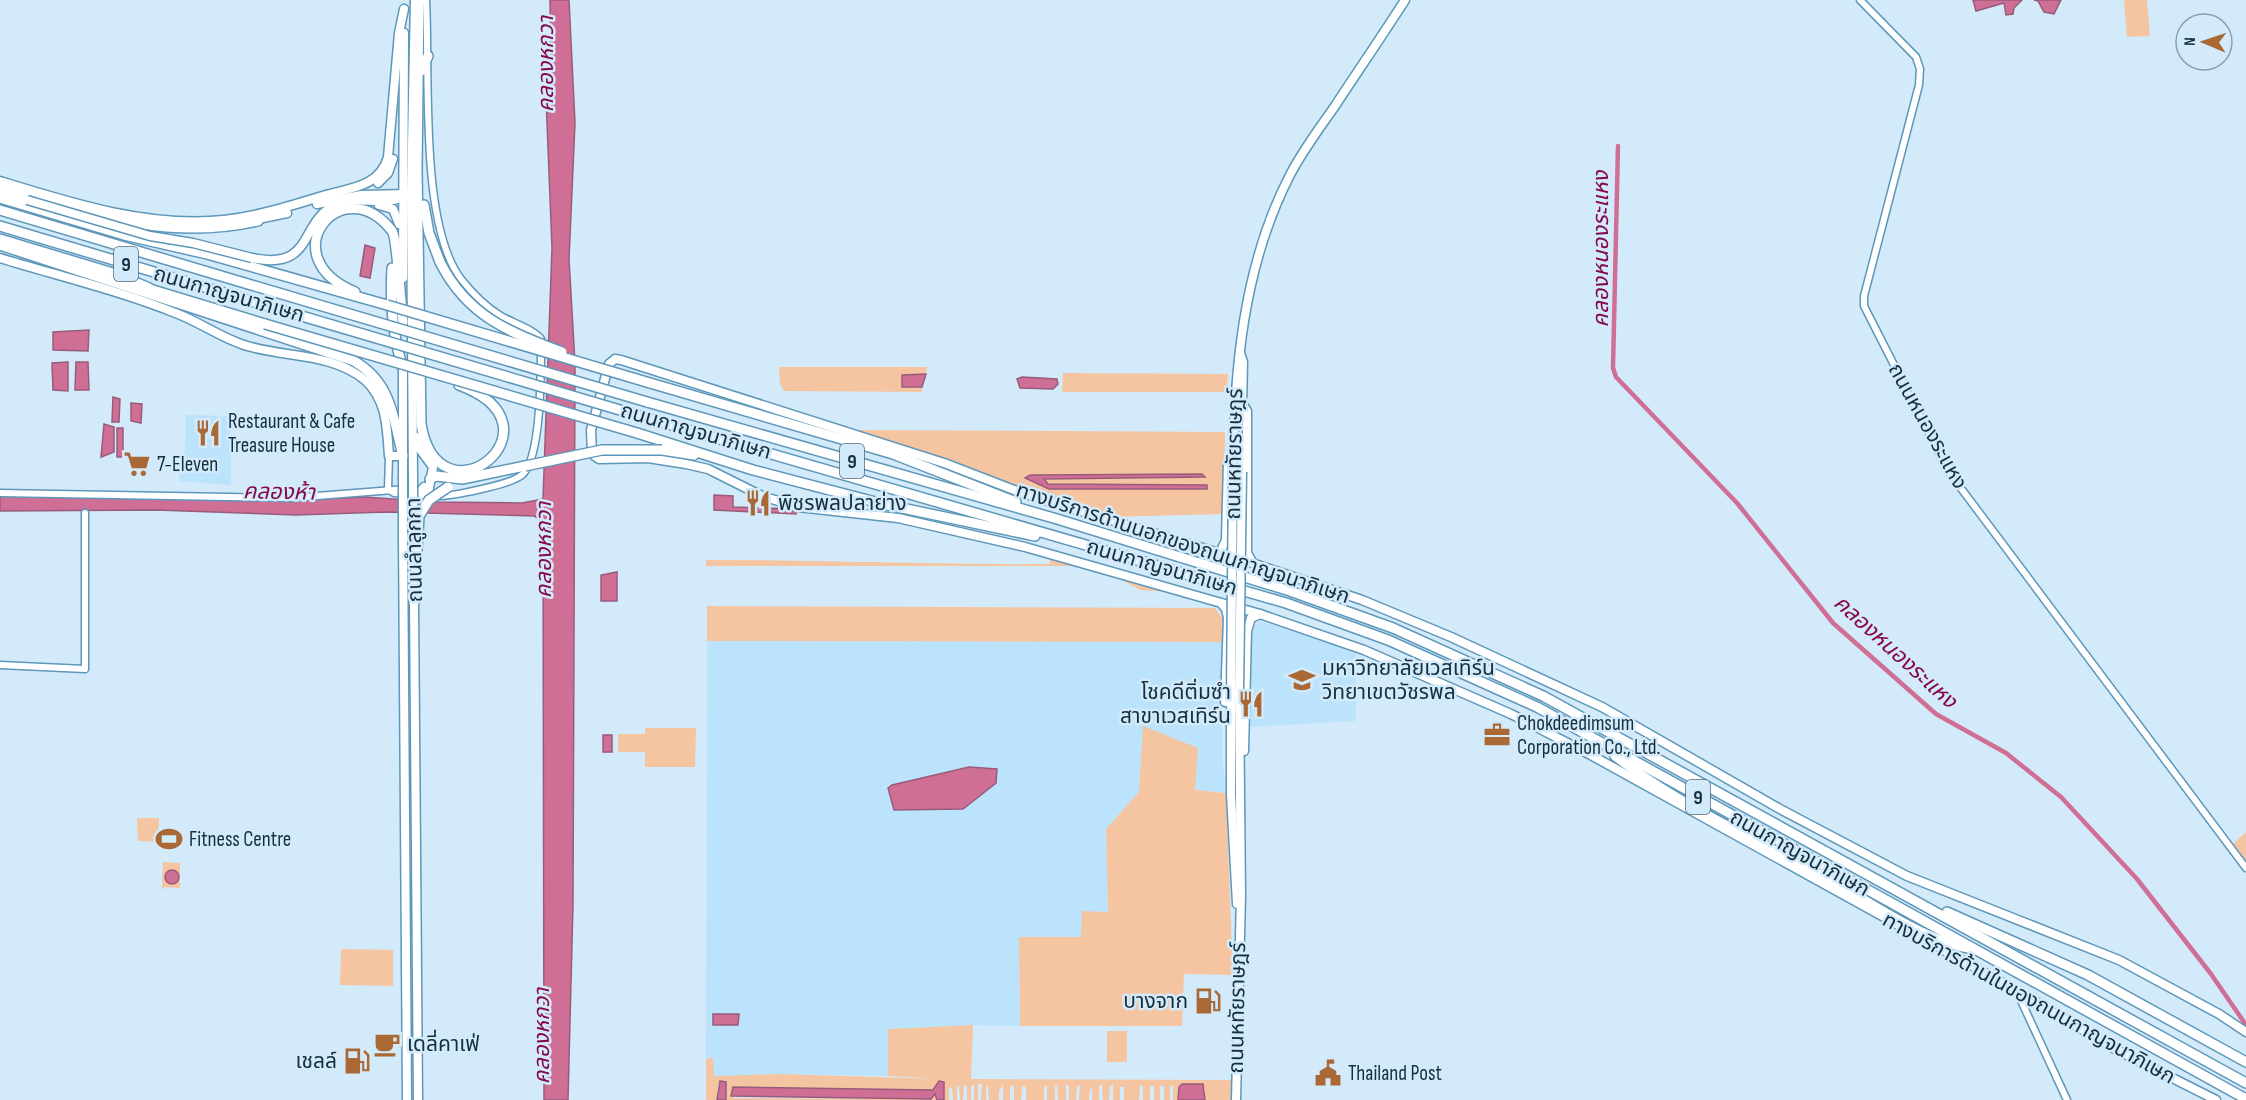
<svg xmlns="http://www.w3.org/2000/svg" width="2246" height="1100" font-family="'Sofia Sans Condensed','Noto Sans Thai',sans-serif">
	<rect width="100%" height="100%" fill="#d3eafa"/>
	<g fill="#bbe3fc">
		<path d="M186 415 231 416V485L179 481 180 460 185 450Z"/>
		<path d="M1260 621 1356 652V721L1247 727 1248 635Z"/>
		<path d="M707 641 1222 642V754L1226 793 1195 790 1143 727 1139 792 1106 829 1108 912 1081 937 1019 938 1020 1026 973 1025 888 1029V1076L782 1074 706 1077Z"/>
	</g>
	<g fill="#f5c5a2" fill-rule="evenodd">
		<path d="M2124 0H2147L2150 36 2127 37Z"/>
		<path d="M779 367H927L926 374 903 375 902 387H922V392L784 391 780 384Z"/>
		<path d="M1063 373 1228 374 1227 392H1062Z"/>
		<path d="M858 430 1225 432 1224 514 1108 517ZM1030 475 1046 478 1045 483 1048 484 1207 485V489H1049Z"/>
		<path d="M1050 559 1072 566 1074 563 1169 592 1140 590 1120 579 1073 566H706V560C821 560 935 565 1050 564Z"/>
		<path d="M707 606 1215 608 1223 619 1222 642 707 641Z"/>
		<path d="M1143 726 1198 748 1195 790 1226 793 1233 975 1184 974 1182 1026H1020L1019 937H1081L1082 911 1108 912 1106 829 1139 792Z"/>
		<path d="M645 728H696L695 767H645V752H618V734H645Z"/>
		<path d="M137 818H159L158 842 138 841Z"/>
		<path d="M2246 832V861L2232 845Z"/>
		<path d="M163 862 180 863V891L179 888 165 887 162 890Z"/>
		<path d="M341 949 393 950V986L340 985Z"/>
		<path d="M973 1025 971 1079 1231 1080V1100H1205V1088L1178 1091V1100H1173V1086H1170V1100H1164V1086H1160V1100H1154V1086H1150V1100H1143V1086H1140L1139 1100H1124V1087H1120V1100H1113V1085L1110 1086 1109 1100H1103L1102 1085H1099V1100H1092V1089H1090L1089 1100H1079L1080 1086H1077L1076 1100H1069V1085H1066V1100H1058L1057 1085 1055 1086V1100H1047V1085L1044 1087V1100H1026V1087L1022 1086 1021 1100H1014V1085L1010 1087V1100H1003V1085L999 1091V1100H989L988 1087 986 1086V1100H981L982 1084H978V1100H974V1085L971 1086V1100H967V1086L964 1085 963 1100H960L959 1086 957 1087V1100H953L952 1088H949V1100H944V1083L933 1090 733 1087V1098L931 1099 936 1094 937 1100H726L727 1087 718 1084 717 1100H706V1060L711 1057 713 1059 714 1076 782 1074 942 1079 888 1076V1029Z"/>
		<rect x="1107" y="1031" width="20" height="31"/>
	</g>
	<g fill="#d06f95" stroke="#985c7b" stroke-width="1.5">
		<path d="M550 0H569L575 123 569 259 575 363 573 904 568 1100H544L543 521 534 516 386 512 296 515 156 510 0 511V496L289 500 365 497 435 502 522 503 543 499 552 248 546 97 551 76Z"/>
		<path d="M1973 0H2022L2014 8 2013 14 2006 15 2004 3 1976 11Z"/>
		<path d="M2034 0H2061L2054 14 2044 12 2038 1Z"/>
		<path d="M365 245 375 248 370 278 360 276Z"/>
		<path d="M89 330 88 351 53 350V332Z"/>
		<path d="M68 362V391L53 390 52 363Z"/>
		<path d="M76 362H88L89 390H75Z"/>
		<path d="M926 374 922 387H902V375Z"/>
		<path d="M1022 377 1057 379 1058 384 1053 389 1020 388 1017 379Z"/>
		<path d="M113 397 120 399 119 422H112Z"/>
		<path d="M131 403 142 404 141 423 131 421Z"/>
		<path d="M104 424 114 427V452L101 457Z"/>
		<rect x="117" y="428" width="6" height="29"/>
		<path d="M1202 474 1205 477 1044 479 1048 484 1207 485V489H1049L1025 478 1030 475Z"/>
		<path d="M714 495 733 496V507L797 509 796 514 714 510Z"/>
		<path d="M617 572V601H601V575Z"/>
		<rect x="603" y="735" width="9" height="17"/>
		<path d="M969 767 997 769 996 783 963 809 894 810 888 788 892 785Z"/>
		<circle cx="172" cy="877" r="7"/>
		<path d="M713 1014H739L738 1025H713Z"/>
		<path d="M720 1081 726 1082V1100H717Z"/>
		<path d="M939 1081 944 1082V1100H937L935 1094 931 1099 731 1096 733 1087 933 1090Z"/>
		<path d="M1182 1084H1203L1205 1100H1178L1179 1087Z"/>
	</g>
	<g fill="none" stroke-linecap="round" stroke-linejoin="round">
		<path stroke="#d06f95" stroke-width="4.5" d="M1618 146 1613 368 1616 377 1737 503 1833 623 1936 714 2006 753 2061 797 2137 879 2211 974 2246 1025"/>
		<g stroke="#5d97ba" stroke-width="9">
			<g id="minor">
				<path d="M426 0C430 71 419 224 461 279 472 293 486 307 501 316 513 323 533 329 541 339 541 366 542 455 523 474 514 484 450 497 435 496"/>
				<path d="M1860 0 1916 57 1920 69 1919 85 1864 296V306L1948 471 2246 868"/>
				<path d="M388 489 394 493 407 494"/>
				<path d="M388 489 389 456"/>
				<path d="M0 493 291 498 406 489"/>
				<path d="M0 665 85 669V513"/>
				<path d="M2017 992 2067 1100"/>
			</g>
		</g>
		<g stroke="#5d97ba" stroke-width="11">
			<g id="major">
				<path d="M0 181C71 203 149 228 224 220 259 216 293 205 326 195 352 188 380 186 388 157L399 33 404 9"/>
				<path d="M378 183 388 173 393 159"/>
				<path d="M0 192 27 200"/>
				<path d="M317 204 361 195 408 194"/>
				<path d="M379 205 393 209 399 224"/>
				<path d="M253 220 287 213"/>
				<path d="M0 258C59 276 121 291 178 314 201 323 220 337 244 345 284 358 331 352 365 380 387 400 387 428 389 456H403"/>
				<path d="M252 258C315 271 298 223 335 205 351 197 370 202 387 201 393 201 399 198 405 197"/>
				<path d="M403 278 404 33"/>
				<path d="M1240 353 1243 362 1242 406"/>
				<path d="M1242 403 1247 411V553L1252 562"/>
				<path d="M416 437 419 448 433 467 428 493 423 495 420 492 424 487 428 490"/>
				<path d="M1242 443V472"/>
				<path d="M1233 471C1234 371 1243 266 1290 175 1303 150 1319 129 1335 106 1358 71 1382 36 1405 0"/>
				<path d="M403 477V363"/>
				<path d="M413 479 411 194 415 0"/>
				<path d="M403 537 407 1100"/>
				<path d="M1220 553 1226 540 1228 462"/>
				<path d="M414 603 418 1100"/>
				<path d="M1221 603 1226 609 1228 618 1225 702"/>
				<path d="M1231 694V795L1237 904"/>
				<path d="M1244 751 1247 631 1251 618 1260 614"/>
				<path d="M1236 1100 1241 895 1239 694"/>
				<path d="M2216 1100 2115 1049 2016 990 1589 754 1511 714 1364 650 1260 614 1025 547 898 518 798 507 762 496 708 469 686 464 648 458 599 459 592 454 591 430 609 364 615 359 621 360 944 463 1022 493 1252 563 1362 600 1451 637 1602 707 1780 809 1907 876 2119 960 2219 1014 2246 1032"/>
			</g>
		</g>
		<g stroke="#5d97ba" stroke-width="12">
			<g id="highway">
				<path d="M419 0 417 170 421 424C439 531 571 426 459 385"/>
				<path d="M421 71 428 56"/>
				<path d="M0 186C88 213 165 242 258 221"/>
				<path d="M0 198 124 235 207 254 387 305"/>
				<path d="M424 205 429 233 440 262"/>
				<path d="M0 210 248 284"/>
				<path d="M0 226 251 301"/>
				<path d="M0 239 116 274 149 288"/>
				<path d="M0 245 354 361C392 383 393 418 403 456"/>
				<path d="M392 268C390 303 392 335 403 368"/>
				<path d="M143 287 265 324"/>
				<path d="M355 292C269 256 343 167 392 231 397 237 401 308 403 322"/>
				<path d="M650 383 893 454 1016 502"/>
				<path d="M647 402 1057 519 1290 591 1393 628 1543 696 2246 1083"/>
				<path d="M647 418 1286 603 1388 640 1537 707 2246 1099"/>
				<path d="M637 433 753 470 883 504 1035 536"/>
				<path d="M662 450 694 455"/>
				<path d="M430 479 436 476 462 479 525 466"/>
				<path d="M1615 756C1680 806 1757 840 1829 879 1868 901 1925 941 1968 948"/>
				<path d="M1947 912 2088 975 2246 1062"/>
			</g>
		</g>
		<use href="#minor" stroke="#fff" stroke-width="6"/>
		<use href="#major" stroke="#fff" stroke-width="8"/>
		<use href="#highway" stroke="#fff" stroke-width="9"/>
		<g stroke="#5d97ba" stroke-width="11" stroke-linecap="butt">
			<g id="major-bridge">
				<path d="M27 200 150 236 193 243 252 258"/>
				<path d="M403 477V537"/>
				<path d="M413 479V547"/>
				<path d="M1231 694 1233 471"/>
				<path d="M1239 694 1242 472"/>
			</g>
		</g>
		<g stroke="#5d97ba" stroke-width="12" stroke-linecap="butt">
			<g id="highway-bridge">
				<path d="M440 262C467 316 509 332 562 352"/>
				<path d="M248 284 647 402"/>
				<path d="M251 301 647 418"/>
				<path d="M387 305 650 383"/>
				<path d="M265 324 637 433"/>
				<path d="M525 466 602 450H662"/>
				<path d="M414 603 419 516 429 500 448 487"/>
			</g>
		</g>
		<use href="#major-bridge" stroke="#fff" stroke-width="8"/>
		<use href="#highway-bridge" stroke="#fff" stroke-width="9"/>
	</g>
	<defs>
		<g id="restaurant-bare" transform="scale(2.07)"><path d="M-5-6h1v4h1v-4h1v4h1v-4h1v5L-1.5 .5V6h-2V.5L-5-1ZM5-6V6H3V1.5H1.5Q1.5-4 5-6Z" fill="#aa6834" stroke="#d3eafa" stroke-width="2.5" paint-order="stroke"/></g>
		<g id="supermarket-bare" transform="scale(2.07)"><path d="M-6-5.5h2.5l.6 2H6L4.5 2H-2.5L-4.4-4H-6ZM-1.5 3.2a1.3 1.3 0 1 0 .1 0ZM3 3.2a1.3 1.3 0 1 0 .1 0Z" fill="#aa6834" stroke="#d3eafa" stroke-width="2.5" paint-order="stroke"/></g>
		<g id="university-bare" transform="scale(2.07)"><path d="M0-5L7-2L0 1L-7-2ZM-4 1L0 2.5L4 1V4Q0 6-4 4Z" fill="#aa6834" stroke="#d3eafa" stroke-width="2.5" paint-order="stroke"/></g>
		<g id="office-bare" transform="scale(2.07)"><path d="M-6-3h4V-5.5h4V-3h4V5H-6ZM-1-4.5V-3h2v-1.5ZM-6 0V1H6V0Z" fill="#aa6834" stroke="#d3eafa" stroke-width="2.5" paint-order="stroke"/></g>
		<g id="stadium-bare" transform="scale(2.07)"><path d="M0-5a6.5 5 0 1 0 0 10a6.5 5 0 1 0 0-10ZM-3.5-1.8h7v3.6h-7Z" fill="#aa6834" stroke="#d3eafa" stroke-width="2.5" paint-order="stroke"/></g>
		<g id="fuel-bare" transform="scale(2.07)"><path d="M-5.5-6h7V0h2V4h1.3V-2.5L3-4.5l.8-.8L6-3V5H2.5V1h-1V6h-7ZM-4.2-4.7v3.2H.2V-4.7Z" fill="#aa6834" stroke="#d3eafa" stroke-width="2.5" paint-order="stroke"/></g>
		<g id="cafe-bare" transform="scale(2.07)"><path d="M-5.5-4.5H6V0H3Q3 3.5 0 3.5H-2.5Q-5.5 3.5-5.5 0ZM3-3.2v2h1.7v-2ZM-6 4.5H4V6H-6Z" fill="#aa6834" stroke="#d3eafa" stroke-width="2.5" paint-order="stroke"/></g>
		<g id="civic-bare" transform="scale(2.07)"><path d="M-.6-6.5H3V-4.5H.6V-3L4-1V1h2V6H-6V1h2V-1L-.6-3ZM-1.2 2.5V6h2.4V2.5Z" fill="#aa6834" stroke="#d3eafa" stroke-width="2.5" paint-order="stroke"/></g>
	</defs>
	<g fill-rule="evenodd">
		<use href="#restaurant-bare" x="208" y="433"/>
		<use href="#supermarket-bare" x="137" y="464"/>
		<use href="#restaurant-bare" x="758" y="503"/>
		<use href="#university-bare" x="1302" y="680"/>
		<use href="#restaurant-bare" x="1251" y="704"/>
		<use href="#office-bare" x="1497" y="735"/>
		<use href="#stadium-bare" x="169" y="839"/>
		<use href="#fuel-bare" x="1208" y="1001"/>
		<use href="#cafe-bare" x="387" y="1044"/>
		<use href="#fuel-bare" x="357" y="1061"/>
		<use href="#civic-bare" x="1328" y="1073"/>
	</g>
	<g text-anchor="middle" stroke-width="5" stroke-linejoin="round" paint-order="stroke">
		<g fill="#d3eafa" stroke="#4f6776" stroke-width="1.5">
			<rect x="114" y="247" width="24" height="34" rx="4.5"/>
			<rect x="840" y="444" width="24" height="34" rx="4.5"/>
			<rect x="1686" y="780" width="24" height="34" rx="4.5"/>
		</g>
		<g font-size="20" font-weight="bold" fill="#162f3d">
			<text x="126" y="271">9</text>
			<text x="852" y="468">9</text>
			<text x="1698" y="804">9</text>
		</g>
		<g font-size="21" fill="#162f3d" stroke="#d3eafa">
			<text transform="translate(229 294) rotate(16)" y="7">ถนนกาญจนาภิเษก</text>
			<text transform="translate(1928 426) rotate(61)" y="7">ถนนหนองระแหง</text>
			<text transform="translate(696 431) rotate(16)" y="7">ถนนกาญจนาภิเษก</text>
			<text transform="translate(1234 454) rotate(-89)" y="7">ถนนหทัยราษฎร์</text>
			<text transform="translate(1183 543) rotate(18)" y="7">ทางบริการด้านนอกของถนนกาญจนาภิเษก</text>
			<text transform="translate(414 550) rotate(-91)" y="7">ถนนลำลูกกา</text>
			<text transform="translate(1162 567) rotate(16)" y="7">ถนนกาญจนาภิเษก</text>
			<text transform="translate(1800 853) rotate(29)" y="7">ถนนกาญจนาภิเษก</text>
			<text transform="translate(2029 998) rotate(29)" y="7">ทางบริการด้านในของถนนกาญจนาภิเษก</text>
			<text transform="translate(1237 1008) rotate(-89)" y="7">ถนนหทัยราษฎร์</text>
		</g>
		<g font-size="21" fill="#162f3d" stroke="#d3eafa" text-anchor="start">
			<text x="228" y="428">Restaurant &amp; Cafe<tspan x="228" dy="24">Treasure House</tspan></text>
			<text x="157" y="471">7-Eleven</text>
			<text x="778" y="510">พิชรพลปลาย่าง</text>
			<text x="1322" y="675">มหาวิทยาลัยเวสเทิร์น<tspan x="1322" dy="24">วิทยาเขตวัชรพล</tspan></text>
			<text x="1231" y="699" text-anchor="end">โชคดีติ่มซำ<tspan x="1231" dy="24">สาขาเวสเทิร์น</tspan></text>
			<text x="1517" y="730">Chokdeedimsum<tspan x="1517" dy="24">Corporation Co., Ltd.</tspan></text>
			<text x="189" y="846">Fitness Centre</text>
			<text x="1188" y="1008" text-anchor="end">บางจาก</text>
			<text x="407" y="1051">เดลี่คาเฟ่</text>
			<text x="337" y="1068" text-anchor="end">เชลล์</text>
			<text x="1348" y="1080">Thailand Post</text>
		</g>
		<g font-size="22" font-style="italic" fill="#850a4b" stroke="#d3eafa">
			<text transform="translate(545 64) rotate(-90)" y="8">คลองหกวา</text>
			<text transform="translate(1600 249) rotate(-90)" y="8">คลองหนองระแหง</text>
			<text transform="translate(279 491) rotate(1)" y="8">คลองห้า</text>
			<text transform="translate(543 550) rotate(-90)" y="8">คลองหกวา</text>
			<text transform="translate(1896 651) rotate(42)" y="8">คลองหนองระแหง</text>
			<text transform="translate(541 1036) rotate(-90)" y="8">คลองหกวา</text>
		</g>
	</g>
	<g transform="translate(2204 42) rotate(272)"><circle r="28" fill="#d3eafa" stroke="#879fae" stroke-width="1.5"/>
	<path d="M0-4.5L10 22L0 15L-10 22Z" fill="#aa6834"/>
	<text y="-9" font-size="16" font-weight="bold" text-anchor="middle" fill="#162f3d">N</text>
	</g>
</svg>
